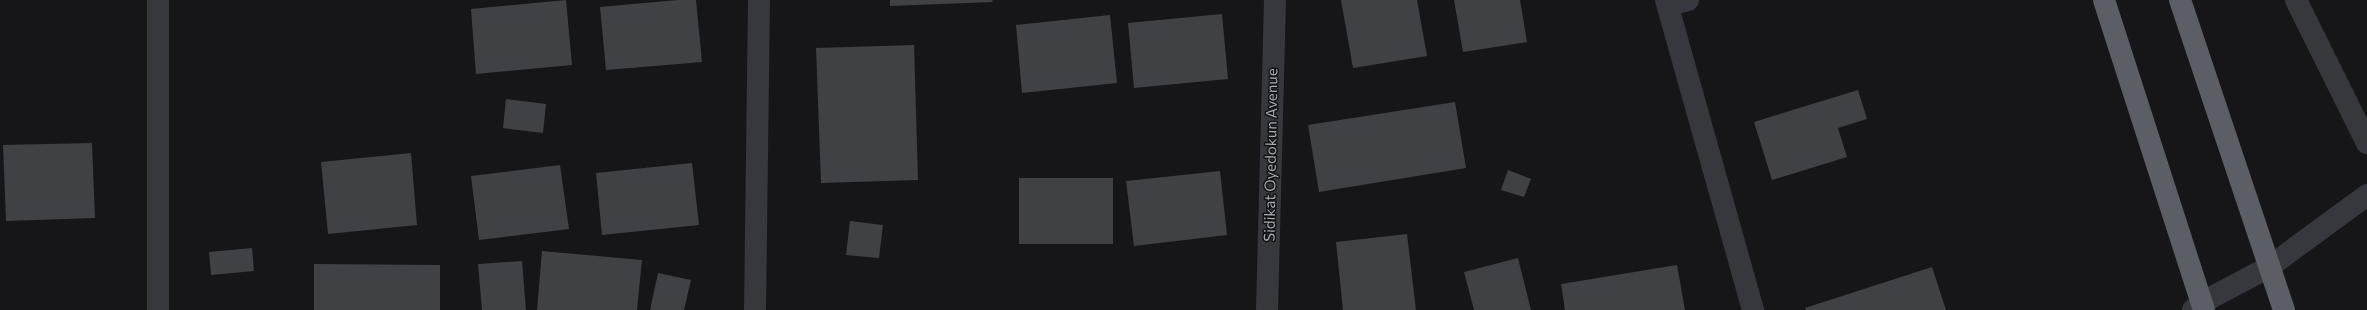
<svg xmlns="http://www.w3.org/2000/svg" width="2367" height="310" font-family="Commissioner,sans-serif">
	<rect width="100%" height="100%" fill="#161618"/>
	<g fill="#404145">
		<path d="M566 0 572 65 476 74 471 9Z"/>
		<path d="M678 0H696L702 62 606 70 600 7Z"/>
		<path d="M890 0H992L993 2 890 6Z"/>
		<path d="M1341 0H1417L1427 56 1353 68Z"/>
		<path d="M1454 0H1520L1527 42 1463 52Z"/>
		<path d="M1222 14 1228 79 1134 88 1128 23Z"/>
		<path d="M1110 15 1117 83 1022 93 1016 25Z"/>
		<path d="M914 45 918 180 821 183 816 48Z"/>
		<path d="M1858 90 1867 119 1838 128 1847 157 1772 180 1754 122Z"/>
		<path d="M506 99 546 104 543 133 503 128Z"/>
		<path d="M1455 102 1466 168 1319 192 1308 125Z"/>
		<path d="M92 143 95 218 6 221 3 145Z"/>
		<path d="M411 153 417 225 328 234 321 162Z"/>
		<path d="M692 163 699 225 602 235 596 173Z"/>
		<path d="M560 165 569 229 479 240 471 176Z"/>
		<path d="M1508 170 1531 179 1524 197 1501 190Z"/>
		<path d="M1220 171 1227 235 1134 246 1126 181Z"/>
		<rect x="1019" y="178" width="94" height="66"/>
		<path d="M850 221 883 225 879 258 846 255Z"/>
		<path d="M1407 234 1416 310H1343L1336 242Z"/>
		<path d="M252 248 254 271 211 275 209 252Z"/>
		<path d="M542 251 642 260 637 310H537Z"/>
		<path d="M1518 258 1531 310H1474L1464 272Z"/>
		<path d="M522 261 526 310H482L478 264Z"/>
		<path d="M314 264 440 265V310H314Z"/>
		<path d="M1677 265 1685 310H1565L1561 284Z"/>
		<path d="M1932 267 1946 310H1806L1805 308Z"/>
		<path d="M658 273 691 280 684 310H650Z"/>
	</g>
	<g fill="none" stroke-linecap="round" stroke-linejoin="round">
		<g stroke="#37383d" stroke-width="22">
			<path d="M1666 0 1753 310"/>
			<path d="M2296 0 2367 143"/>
			<path d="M1668 5 1688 0"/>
			<path d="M158 310V0"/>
			<path d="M755 310 759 0"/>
			<path d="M1267 310 1275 0"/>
			<path d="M2193 310 2201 303 2269 267 2367 195"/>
		</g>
		<g stroke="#5b5e65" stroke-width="22">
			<path d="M2104 0 2204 310"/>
			<path d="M2180 0 2284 310"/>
		</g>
	</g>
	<g text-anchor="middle" stroke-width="3" stroke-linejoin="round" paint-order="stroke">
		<g font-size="15" fill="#a8adb8" stroke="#111113">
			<text transform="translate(1271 155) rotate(-89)" y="5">Sidikat Oyedokun Avenue</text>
		</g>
	</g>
</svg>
